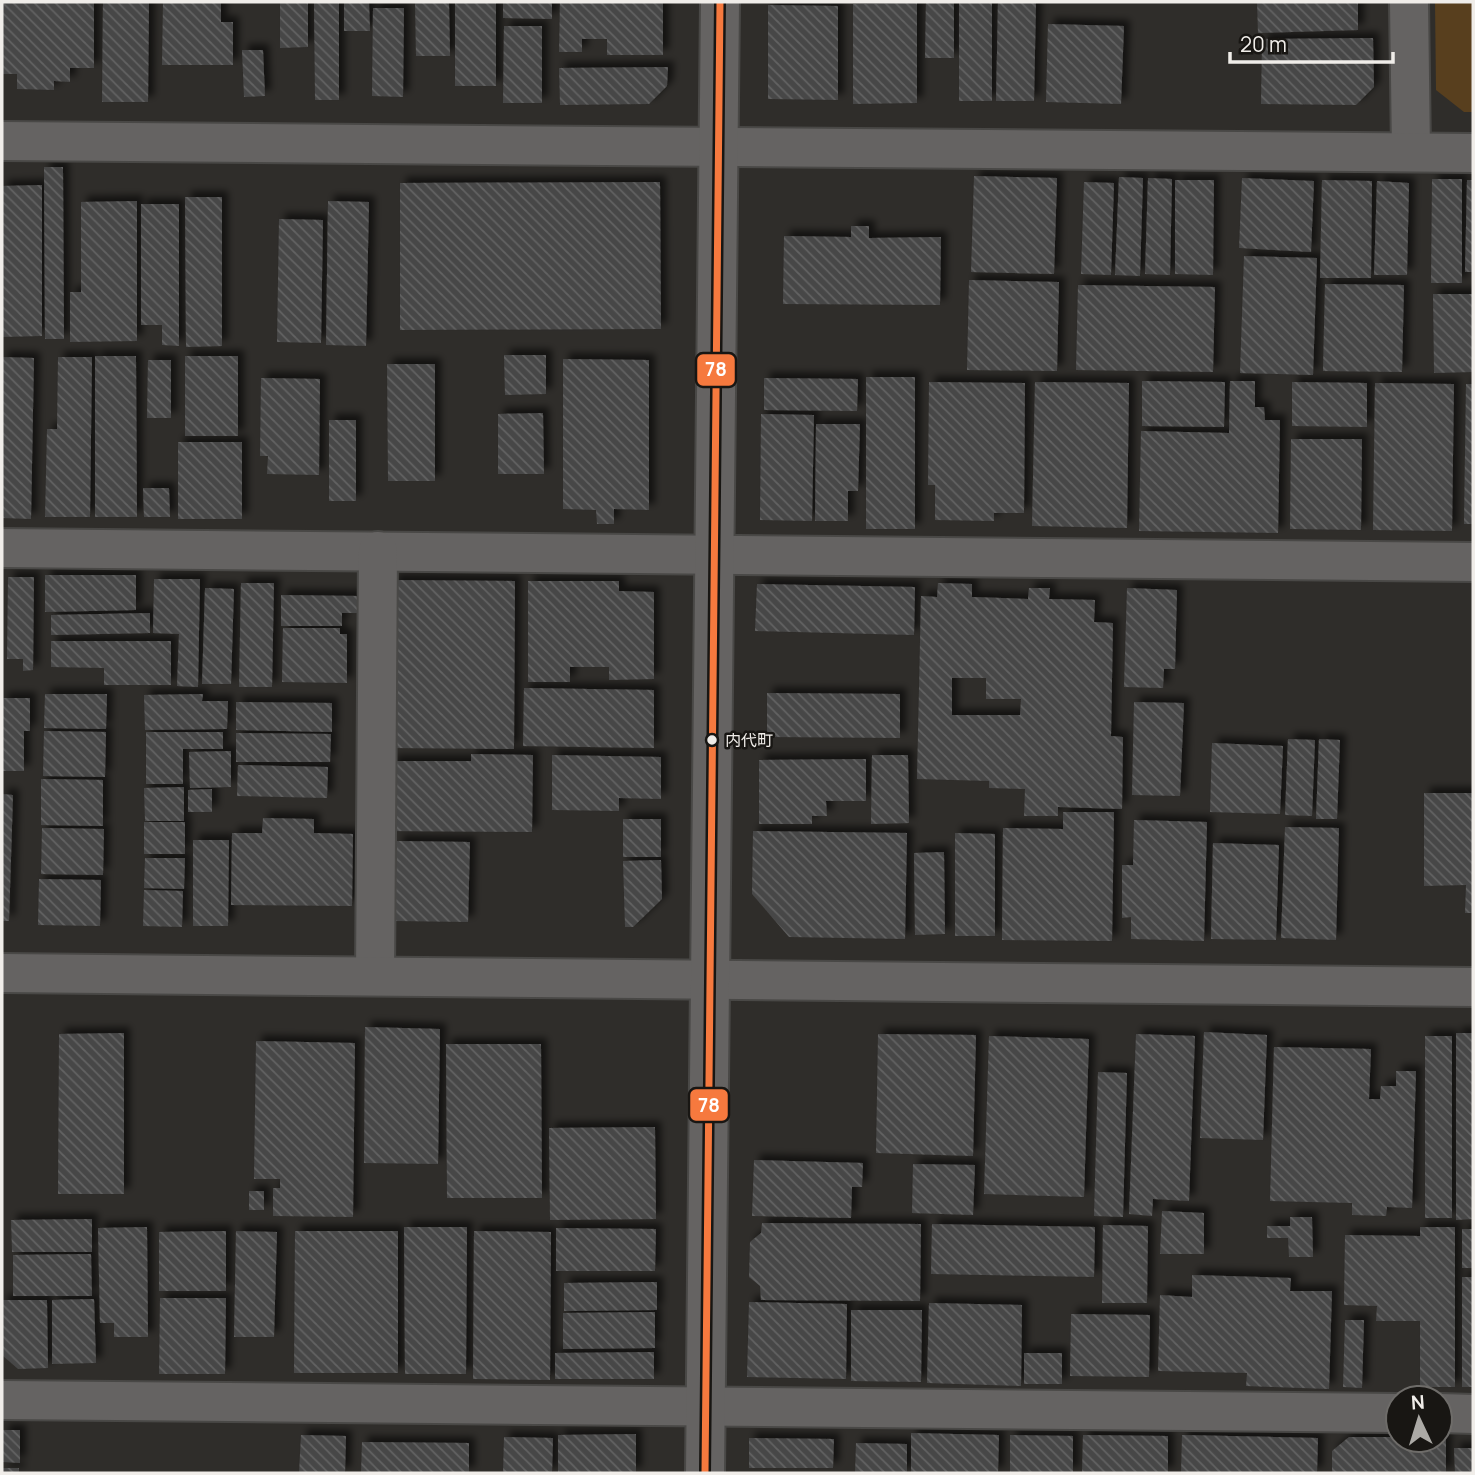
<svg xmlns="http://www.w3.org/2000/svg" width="1475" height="1475" font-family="Manrope,'Noto Sans JP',sans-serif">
	<defs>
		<pattern id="building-back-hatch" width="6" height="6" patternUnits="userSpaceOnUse" patternTransform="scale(1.75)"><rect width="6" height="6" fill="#474747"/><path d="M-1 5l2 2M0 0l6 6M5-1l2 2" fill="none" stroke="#626262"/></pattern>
		<filter id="shadow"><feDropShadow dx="6" dy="-6" stdDeviation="3.5" flood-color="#0009"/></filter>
	</defs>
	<rect width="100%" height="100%" fill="#2f2d2a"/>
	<path fill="#583f1e" d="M1435 2H1473V112H1464L1436 90Z"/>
	<g fill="url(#building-back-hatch)" fill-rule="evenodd" filter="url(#shadow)">
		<path d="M2 2H94V68H70V82L54 81V90L17 89V74H2Z"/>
		<path d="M103 2H149L148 102H102Z"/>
		<path d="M163 2H221V22H233V65H162Z"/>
		<path d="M280 2H308V47L280 48Z"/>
		<path d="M314 2H339V100H315Z"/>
		<path d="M344 2H369L370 31H344Z"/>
		<path d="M415 2H449L450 56H416Z"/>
		<rect x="455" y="2" width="41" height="84"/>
		<path d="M503 2H552V19L503 18Z"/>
		<path d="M560 2H663V55H607V39H582V52H559Z"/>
		<path d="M926 2H954V58H925Z"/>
		<rect x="959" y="2" width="33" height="99"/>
		<path d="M998 2H1036L1034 101H996Z"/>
		<path d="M1257 2H1358V30L1258 33Z"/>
		<path d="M917 3V103L853 104V4Z"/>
		<path d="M768 5 838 6V100L768 99Z"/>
		<path d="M373 8H404L403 97 372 96Z"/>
		<path d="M1048 24 1124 26 1121 104 1046 102Z"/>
		<path d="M504 26H542V103H503Z"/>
		<path d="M1373 38 1374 87 1356 105 1261 104 1262 39Z"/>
		<path d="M242 50H263L265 96 244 97Z"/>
		<path d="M668 67 667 86 649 104 560 105 559 68Z"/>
		<path d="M44 167H63L64 339H45Z"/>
		<path d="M974 176 1057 178 1054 274 971 272Z"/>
		<path d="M1119 177 1143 178 1140 276 1115 275Z"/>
		<path d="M1148 178 1172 179 1170 275 1145 274Z"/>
		<path d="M1242 178 1314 181 1311 252 1239 248Z"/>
		<path d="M1432 179H1462V283H1431Z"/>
		<path d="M1175 180H1214L1213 275 1175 274Z"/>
		<path d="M1322 180 1372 181 1371 278H1320Z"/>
		<path d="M1467 180H1473V272H1465Z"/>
		<path d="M1377 181 1409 183 1407 275H1374Z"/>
		<path d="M660 182 661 329 400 330V183Z"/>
		<path d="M1084 182 1114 183 1111 275 1081 274Z"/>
		<path d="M42 185V336L2 337V186Z"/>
		<path d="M185 197H222V346L186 347Z"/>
		<path d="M137 201V341L70 342V292H81V202Z"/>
		<path d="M328 201 369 202 366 346 326 345Z"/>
		<path d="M141 204H179V346L162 345V325H141Z"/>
		<path d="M279 219 323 220 321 343 277 342Z"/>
		<path d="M851 226H869V238L941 237 940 305 783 304 784 236 851 237Z"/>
		<path d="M1244 256 1317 258 1313 375 1240 373Z"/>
		<path d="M969 280 1059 282 1057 371 967 370Z"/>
		<path d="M1325 284 1404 285 1402 372 1323 371Z"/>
		<path d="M1078 285 1215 287 1213 372 1076 370Z"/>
		<path d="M1433 294H1473V372L1434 373Z"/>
		<path d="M504 355H546V394L505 395Z"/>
		<path d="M95 356H136L137 517H95Z"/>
		<rect x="185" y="356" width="53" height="80"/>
		<path d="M2 357 34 358 31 519 2 518Z"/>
		<path d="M58 357H92L90 517H45L47 429H57Z"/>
		<path d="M563 359 649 360V510L614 509V524H597L596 510 563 509Z"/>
		<path d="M148 360H171V418H147Z"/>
		<path d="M387 364H435V481H388Z"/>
		<rect x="866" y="377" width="49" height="152"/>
		<path d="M261 378 320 379 319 475 267 474 268 456H260Z"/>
		<path d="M764 378 858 379 857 411 764 410Z"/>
		<path d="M1142 381 1225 382 1224 427 1142 426Z"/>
		<path d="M1230 381H1255V407H1264L1265 420H1280L1278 533 1139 531 1141 431 1229 433Z"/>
		<path d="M929 382 1025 383 1024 513H994V521L935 520V485H928Z"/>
		<path d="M1035 382 1129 383 1127 528 1032 526Z"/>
		<path d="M1292 382 1367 383V427L1292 426Z"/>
		<path d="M1375 383 1454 384 1452 531 1373 530Z"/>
		<path d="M1466 384H1473V524H1464Z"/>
		<path d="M543 413 544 474H498V414Z"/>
		<path d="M761 414 814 415 812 521 760 520Z"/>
		<rect x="329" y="420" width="27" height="81"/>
		<path d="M816 424H860L858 491H848V521H815Z"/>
		<path d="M1291 439H1362L1361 530 1290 529Z"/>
		<rect x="178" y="442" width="64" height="77"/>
		<path d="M143 488H169L170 517H144Z"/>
		<path d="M45 575H136V610L45 612Z"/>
		<path d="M8 577H34L33 670 23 671V659H7Z"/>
		<path d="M154 579H200L198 687 177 686 179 634 153 633Z"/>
		<path d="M392 580 515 581 514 749 390 748Z"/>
		<path d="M528 581H619V591L654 592V679L609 680V667H570V682H528Z"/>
		<path d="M241 583H274L272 687H239Z"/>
		<path d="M938 583 972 584V597L1028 599 1029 588H1050L1049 599 1095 600 1094 622 1113 623 1111 736 1123 737 1122 809 1058 807V816H1024L1025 789 989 788V781L917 779 921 596 937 597ZM952 678H986V699H1021L1020 715H952Z"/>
		<path d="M757 584 915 587 914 635 755 631Z"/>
		<path d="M205 588 234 589 231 684H202Z"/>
		<path d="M1127 588 1177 590 1175 669H1164L1163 688 1124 687Z"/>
		<path d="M281 595 359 596V613H342V626H281Z"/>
		<path d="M150 613V633L51 635V615Z"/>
		<path d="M283 628H340V634H347V683L282 682Z"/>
		<path d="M51 641H171V685H104V668L51 667Z"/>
		<path d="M524 688 654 690V748L523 746Z"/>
		<path d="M767 693 900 694V738L767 737Z"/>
		<path d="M45 694H107L106 729 44 728Z"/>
		<path d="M203 694 202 701H228L227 729 145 730 144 695Z"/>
		<path d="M2 698H30V731H24V771H2Z"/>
		<path d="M236 702 332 703V732L236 730Z"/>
		<path d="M1134 702 1184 703 1180 796 1132 795Z"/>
		<path d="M44 731 106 732 105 777 43 776Z"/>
		<path d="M146 732H223V749H183V784H146Z"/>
		<path d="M236 733 331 734 330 762H236Z"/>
		<path d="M1288 739 1315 740 1312 816 1285 815Z"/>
		<path d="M1319 739 1340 740 1337 819H1316Z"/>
		<path d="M1212 743 1283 746 1280 814 1210 812Z"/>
		<path d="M231 751V787L190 788 189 752Z"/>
		<path d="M471 754 533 755 532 832 390 831 391 761H471Z"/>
		<path d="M552 755 661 757V799L619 798V811L552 810Z"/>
		<path d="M872 755H908L909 823 871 824Z"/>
		<path d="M866 759V801H826L827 816H812V824H759V760Z"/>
		<path d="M238 765 328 767 327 798 237 796Z"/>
		<path d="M41 779 103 780V826L41 825Z"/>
		<path d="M184 787V821H145L144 788Z"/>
		<path d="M212 789V812H188V790Z"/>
		<path d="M1424 793H1473V913H1465L1466 885 1424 886Z"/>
		<path d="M2 794 13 795 9 921H2Z"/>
		<path d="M1063 812H1114L1112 941 1002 940 1003 828 1063 829Z"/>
		<path d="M263 818 314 819V833L353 834 352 906 231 905 232 833H262Z"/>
		<rect x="623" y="819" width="38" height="38"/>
		<path d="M1134 820 1207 822 1204 941 1131 939V917L1122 918V865H1133Z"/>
		<rect x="144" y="822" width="41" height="32"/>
		<path d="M1285 827 1339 828 1336 940 1281 938Z"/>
		<path d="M42 828 104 829 103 875 41 874Z"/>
		<path d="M753 831 907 833 905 939 789 937 752 894Z"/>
		<path d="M955 833 995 834V936H955Z"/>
		<path d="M193 840H229L228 926H193Z"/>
		<path d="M397 841 470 842 468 922 395 921Z"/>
		<path d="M1213 843 1279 845 1276 940 1211 939Z"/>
		<path d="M944 852 945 934 915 935 914 853Z"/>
		<path d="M145 858H185L184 889 144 888Z"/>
		<path d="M661 860 662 899 633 927H625L623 861Z"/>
		<path d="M39 879 101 880 100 926 38 925Z"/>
		<path d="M144 890 183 891 182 927 143 926Z"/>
		<path d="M365 1027 440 1029 438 1164 364 1163Z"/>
		<path d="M1204 1032 1267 1035 1263 1140 1200 1138Z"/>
		<path d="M124 1033V1194H58L59 1034Z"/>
		<path d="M1456 1033H1473V1219L1456 1220Z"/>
		<path d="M878 1034 976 1035 973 1156 876 1153Z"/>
		<path d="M1136 1034 1195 1036 1189 1201 1153 1199 1152 1216 1129 1214Z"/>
		<path d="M989 1036 1089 1039 1084 1197 984 1194Z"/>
		<rect x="1425" y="1036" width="27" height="182"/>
		<path d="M256 1041 355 1043 353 1217 273 1216V1188H280V1179H254Z"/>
		<path d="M446 1044H541L542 1198H447Z"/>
		<path d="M1274 1047 1371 1049 1369 1099H1380L1381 1086H1396V1071H1416L1412 1208 1387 1207 1386 1216 1352 1215V1203L1270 1201Z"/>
		<path d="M1098 1072 1127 1073 1123 1217 1094 1216Z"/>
		<path d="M655 1127 656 1219 550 1220 549 1128Z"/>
		<path d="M754 1160 863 1163 862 1187H852L851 1218 752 1216Z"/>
		<path d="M913 1164 975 1165 973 1215 912 1213Z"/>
		<rect x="249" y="1191" width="15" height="19"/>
		<path d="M1162 1211 1204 1213V1254H1160Z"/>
		<path d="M1290 1217H1312L1313 1257H1289L1288 1238H1267V1226H1290Z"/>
		<path d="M92 1219V1252H12L11 1220Z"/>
		<path d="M762 1223 921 1224 920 1301 761 1300 760 1286 749 1277 750 1242 761 1233Z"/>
		<path d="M932 1224 1095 1227 1094 1277 931 1274Z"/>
		<path d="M1103 1225 1148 1226 1147 1303H1102Z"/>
		<path d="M147 1227 148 1337H114V1323H100L98 1228Z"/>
		<path d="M404 1227H467L466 1374H405Z"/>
		<path d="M1420 1227H1455V1387H1420V1321H1376L1377 1306 1344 1305 1345 1235 1420 1236Z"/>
		<path d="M556 1228 656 1229 655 1271H556Z"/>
		<rect x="1462" y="1229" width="11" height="39"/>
		<path d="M226 1231V1291H159V1232Z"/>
		<path d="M236 1231 277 1232 274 1337H234Z"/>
		<path d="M295 1231H398V1373H294Z"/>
		<path d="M474 1231 551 1232 550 1380 473 1379Z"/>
		<path d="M91 1254 92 1296H13V1255Z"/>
		<path d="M1192 1275 1291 1278 1290 1291H1332L1329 1389 1246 1386 1247 1373 1158 1371 1160 1295 1192 1297Z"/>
		<rect x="1462" y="1277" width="11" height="110"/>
		<path d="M657 1282V1310L564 1311V1283Z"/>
		<path d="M160 1298H226L225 1374H159Z"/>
		<path d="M94 1299 96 1363 52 1364V1300Z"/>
		<path d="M2 1300H47L48 1368 18 1369 2 1355Z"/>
		<path d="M749 1302 847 1304 846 1379 747 1377Z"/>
		<path d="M929 1303 1022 1305 1021 1386 927 1383Z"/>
		<path d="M851 1310H922L921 1382 851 1381Z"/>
		<path d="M655 1312V1348L563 1349V1313Z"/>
		<path d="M1071 1314 1150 1315 1149 1377 1070 1376Z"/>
		<path d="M1345 1320H1364L1362 1388 1343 1387Z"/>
		<path d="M654 1352V1379H555V1353Z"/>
		<rect x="1024" y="1353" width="38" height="31"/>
		<path d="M3 1430H20V1463L3 1462Z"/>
		<path d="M911 1433 999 1435 998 1473H911Z"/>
		<path d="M636 1434V1473H558V1435Z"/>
		<path d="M301 1435 346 1436 345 1473H299Z"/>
		<path d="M1010 1435 1073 1436V1473H1010Z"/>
		<path d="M1083 1435 1168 1436V1473H1082Z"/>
		<path d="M1182 1435 1318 1438 1317 1473H1181Z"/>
		<path d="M504 1437 553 1438 552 1473H503Z"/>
		<path d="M1349 1437H1398V1440H1440V1437H1446V1473H1332V1451Z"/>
		<path d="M749 1438 834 1439 833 1468H749Z"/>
		<path d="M362 1442 469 1443V1473H361Z"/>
		<path d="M856 1443 907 1444V1473H855Z"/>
		<path d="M1454 1448H1473V1473H1455Z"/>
		<rect x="3" y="1468" width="16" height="5"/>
	</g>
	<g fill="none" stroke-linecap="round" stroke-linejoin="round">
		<g stroke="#494846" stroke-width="42">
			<g id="minor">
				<path d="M1409 2 1411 152"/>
				<path d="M2 141 1473 153"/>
				<path d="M2 548 1473 562"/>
				<path d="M375 976 378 551"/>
				<path d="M2 1400 1398 1413"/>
				<path d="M1440 1413 1473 1414"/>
			</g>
		</g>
		<g stroke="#494846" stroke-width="42">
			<g id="tertiary">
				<path d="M2 973 1473 987"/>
				<path d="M705 1473 720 2"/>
			</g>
		</g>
		<use href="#minor" stroke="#656362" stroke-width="38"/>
		<use href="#tertiary" stroke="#656362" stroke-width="38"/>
		<g stroke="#181613" stroke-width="12">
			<path id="bus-1" d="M705 1473 720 2"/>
		</g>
		<use href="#bus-1" stroke="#f6793e" stroke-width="7"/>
	</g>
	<circle fill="#f0ede9" stroke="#181613" stroke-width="2.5" cx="712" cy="740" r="6"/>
	<g text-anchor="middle" stroke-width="5" stroke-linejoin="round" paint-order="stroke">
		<g font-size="16" fill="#f0ede9" stroke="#181613" text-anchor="start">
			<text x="725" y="746">内代町</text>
		</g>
	</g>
	<g stroke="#181613" stroke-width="2.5">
		<rect x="696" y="353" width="40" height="34" rx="7" fill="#f6793e"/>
		<rect x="689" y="1088" width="40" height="34" rx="7" fill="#f6793e"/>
	</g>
	<g font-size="19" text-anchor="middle" font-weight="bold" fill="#fff">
		<text x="716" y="376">78</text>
		<text x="709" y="1112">78</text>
	</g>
	<rect width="1475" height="1475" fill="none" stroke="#f0ede9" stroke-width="7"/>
	<g transform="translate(1419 1419) rotate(356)"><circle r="33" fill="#181613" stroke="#6e6c69" stroke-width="2"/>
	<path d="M0-5L12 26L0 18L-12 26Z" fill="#acaaa6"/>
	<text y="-10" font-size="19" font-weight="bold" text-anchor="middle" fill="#f0ede9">N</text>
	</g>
	<path d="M1230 52v10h163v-10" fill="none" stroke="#f0ede9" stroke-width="3.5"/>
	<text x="1240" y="52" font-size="21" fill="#f0ede9" stroke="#181613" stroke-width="5" paint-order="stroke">20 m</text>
</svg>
